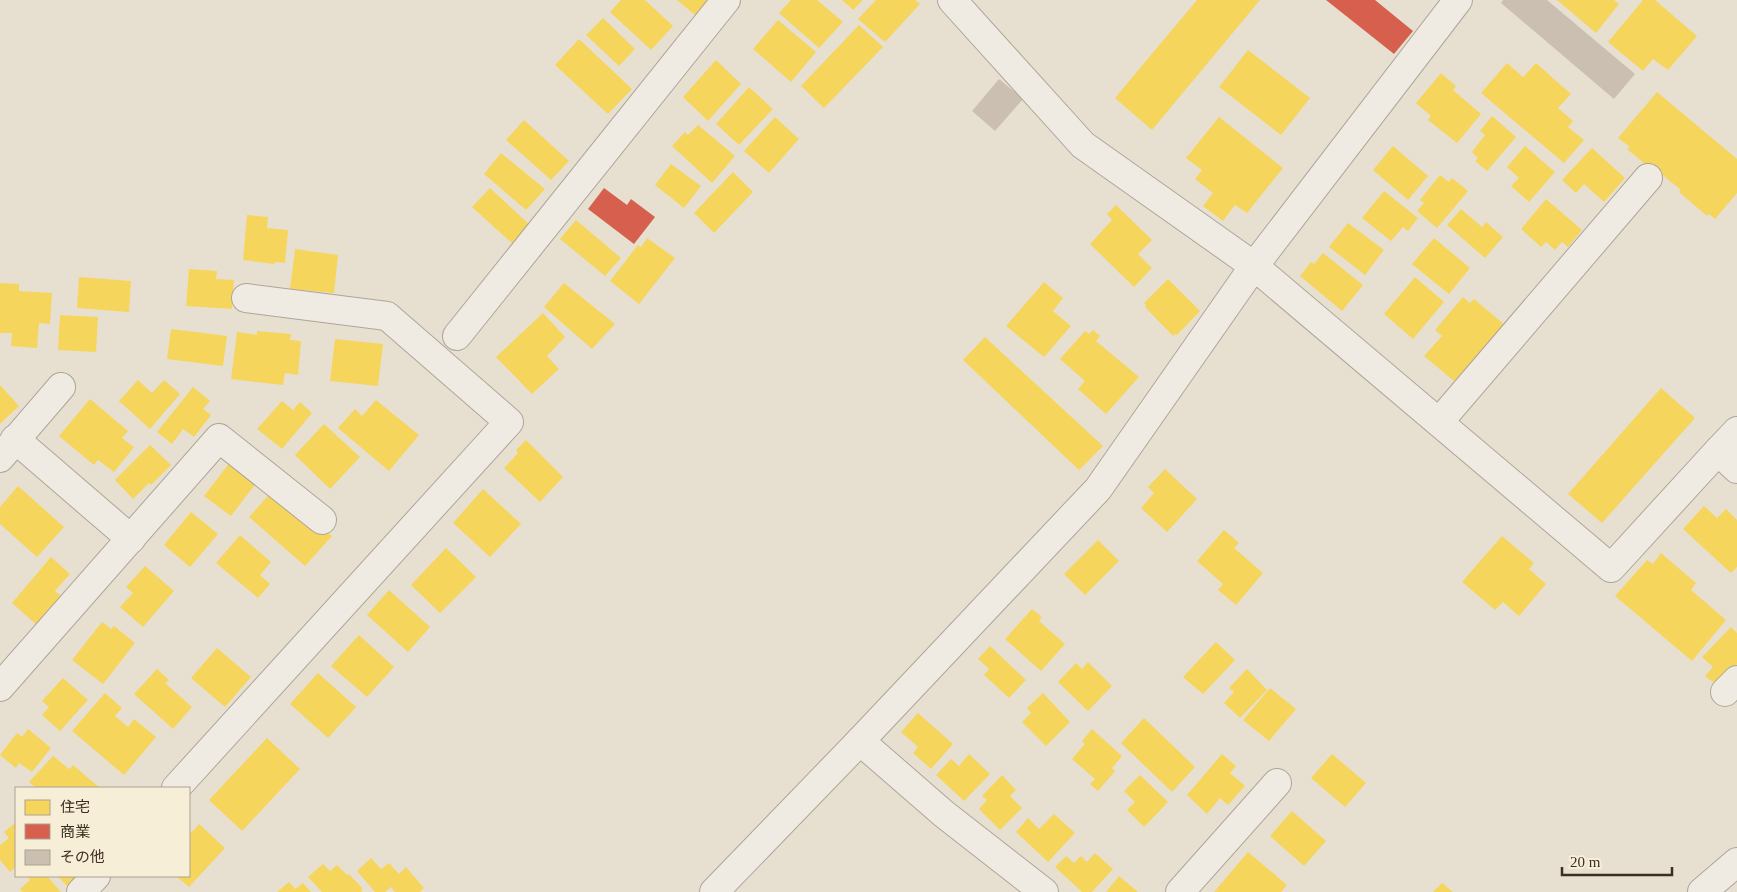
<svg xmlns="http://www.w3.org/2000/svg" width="1737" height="892" font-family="'Times New Roman','Noto Sans JP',serif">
	<rect width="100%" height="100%" fill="#e7e0d1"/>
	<g fill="#f6d55c">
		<path d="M621 0H645L673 26 651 50 610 12Z"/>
		<path d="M677 0H711L700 19Z"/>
		<path d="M791 0H817L843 22 819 48 779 13Z"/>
		<path d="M842 0H863L853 10Z"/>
		<path d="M876 0H915L920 4 885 42 858 19Z"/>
		<path d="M1197 0H1260L1152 130 1115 98Z"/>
		<path d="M1557 0H1614L1619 4 1596 33Z"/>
		<path d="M1643 0H1655L1697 36 1668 70 1653 59 1643 71 1608 42Z"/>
		<path d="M603 18 635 49 619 66 586 35Z"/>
		<path d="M778 20 816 52 791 82 753 49Z"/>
		<path d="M859 25 883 47 824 108 801 86Z"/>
		<path d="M579 39 632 89 608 114 555 65Z"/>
		<path d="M1248 50 1310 98 1281 135 1219 87Z"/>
		<path d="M716 60 741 84 708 121 683 97Z"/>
		<path d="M1507 63 1523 77 1536 63 1571 94 1558 108 1573 121 1568 127 1584 140 1564 163 1481 93Z"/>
		<path d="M1441 73 1456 86 1453 90 1481 114 1457 143 1428 120 1431 116 1416 103Z"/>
		<path d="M749 87 773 109 739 145 716 124Z"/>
		<path d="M1657 92 1737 159V193L1715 219 1709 214 1707 216 1679 192 1681 190 1659 172 1657 174 1627 149 1630 147 1618 138Z"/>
		<path d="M1492 116 1516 137 1487 171 1475 161 1478 158 1472 152 1485 135 1480 131Z"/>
		<path d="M775 117 799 139 769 173 744 151Z"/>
		<path d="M1219 117 1283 168 1247 213 1235 205 1223 221 1203 206 1213 193 1195 179 1202 170 1186 158Z"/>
		<path d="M524 120 569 161 551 180 506 140Z"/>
		<path d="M698 125 735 156 712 183 672 146 685 132 688 135Z"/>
		<path d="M1393 146 1428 176 1408 200 1373 170Z"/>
		<path d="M1525 146 1555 172 1529 202 1511 186 1519 178 1507 167Z"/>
		<path d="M1592 148 1625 178 1604 202 1584 184 1576 193 1562 180Z"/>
		<path d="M501 153 545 189 526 210 484 174Z"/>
		<path d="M671 164 701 186 684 208 655 185Z"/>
		<path d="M733 172 753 192 714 233 694 213Z"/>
		<path d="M1440 175 1449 182 1452 178 1468 191 1437 228 1417 211 1424 203 1420 200Z"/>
		<path d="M490 188 531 226 514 245 472 207Z"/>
		<path d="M1384 191 1418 218 1408 231 1403 227 1391 241 1362 218Z"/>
		<path d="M1546 199 1582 230 1568 247 1562 242 1555 250 1546 242 1541 247 1521 229Z"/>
		<path d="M1116 205 1152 240 1138 254 1152 268 1134 287 1090 244 1112 220 1107 214Z"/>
		<path d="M1461 209 1482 227 1486 222 1503 237 1485 258 1447 225Z"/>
		<path d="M247 215 268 217 267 228 288 230 285 263 275 262 274 264 243 260Z"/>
		<path d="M576 220 621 258 605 276 560 239Z"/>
		<path d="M1348 223 1384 250 1365 275 1329 247Z"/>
		<path d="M647 238 675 258 639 304 610 281 638 245 641 247Z"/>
		<path d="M1434 238 1470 268 1449 294 1412 264Z"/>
		<path d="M295 249 338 255 334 293 290 289Z"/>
		<path d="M1323 253 1363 285 1342 311 1300 276 1311 262 1314 264Z"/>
		<path d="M189 269 217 271 216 279 234 280 232 309 186 306Z"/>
		<path d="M79 277 131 281 129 312 77 308Z"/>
		<path d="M1415 277 1444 302 1413 339 1384 314Z"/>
		<path d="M1168 279 1200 311 1177 335 1175 334 1173 336 1145 307 1146 305 1144 303Z"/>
		<path d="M1044 282 1063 298 1053 311 1071 326 1044 357 1006 326Z"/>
		<path d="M0 283 19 284V291L52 293 50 324 39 323 37 348 11 346 12 333H0Z"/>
		<path d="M564 283 615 324 592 349 544 307Z"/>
		<path d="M1463 297 1470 303 1474 299 1506 326 1479 358 1477 356 1454 381 1424 356 1442 336 1435 330Z"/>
		<path d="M543 313 565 337 547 356 559 369 532 394 496 357Z"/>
		<path d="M60 315 98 317 96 352 58 350Z"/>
		<path d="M171 329 227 336 223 366 167 359Z"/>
		<path d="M1093 330 1100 336 1096 341 1139 377 1106 414 1078 389 1085 381 1060 359 1085 331 1089 334Z"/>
		<path d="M257 331 291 334 290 340 301 341 298 375 285 373 283 385 231 379 237 332 257 335Z"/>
		<path d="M985 337 1103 446 1079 470 963 360Z"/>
		<path d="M335 339 383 344 378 386 330 381Z"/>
		<path d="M138 380 152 393 164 380 180 394 150 429 119 401Z"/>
		<path d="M0 385 19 406 0 424Z"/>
		<path d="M193 387 210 401 203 409 211 415 194 437 183 429 172 444 157 432Z"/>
		<path d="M1661 388 1695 418 1602 523 1568 494Z"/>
		<path d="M90 399 128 431 122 438 134 447 114 472 98 460 94 465 59 436Z"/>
		<path d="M376 400 419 435 389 471 338 428 355 409 362 416Z"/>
		<path d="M282 401 293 410 300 402 312 413 282 449 257 429Z"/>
		<path d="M324 424 360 457 330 489 295 455Z"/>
		<path d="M526 440 563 477 540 502 504 468 518 453 516 450Z"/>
		<path d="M150 445 171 465 151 485 149 483 133 499 115 480Z"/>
		<path d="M237 453 263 474 231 516 204 496Z"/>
		<path d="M1165 469 1197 499 1167 532 1141 508 1154 493 1148 487Z"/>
		<path d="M18 486 64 527 37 557 0 524V507Z"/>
		<path d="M276 487 332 536 305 566 249 517Z"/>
		<path d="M483 489 521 524 490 557 453 523Z"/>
		<path d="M1704 506 1717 518 1726 509 1737 520V567L1731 573 1683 529Z"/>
		<path d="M191 512 218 534 190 567 164 545Z"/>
		<path d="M1224 530 1239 543 1234 548 1263 573 1236 605 1218 590 1223 584 1197 561Z"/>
		<path d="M240 535 271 562 260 575 270 584 258 598 216 563Z"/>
		<path d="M1502 536 1534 563 1529 569 1546 584 1519 616 1503 602 1495 610 1462 582Z"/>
		<path d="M1098 540 1119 561 1085 595 1064 574Z"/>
		<path d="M446 548 476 577 440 613 411 585Z"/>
		<path d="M1661 553 1696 583 1691 590 1726 620 1692 661 1615 596 1647 560 1653 564Z"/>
		<path d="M51 557 70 574 55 591 64 599 39 627 12 603Z"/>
		<path d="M145 566 174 591 143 627 120 607 133 593 126 587Z"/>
		<path d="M389 590 430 627 408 652 367 615Z"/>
		<path d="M1032 609 1042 617 1039 621 1065 644 1041 671 1005 639Z"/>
		<path d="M102 622 111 629 114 626 135 643 103 684 72 660Z"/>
		<path d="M1731 627 1737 633V664L1717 685 1705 676 1713 667 1702 657Z"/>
		<path d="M359 635 394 667 367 697 331 666Z"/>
		<path d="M1216 642 1235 660 1203 694 1183 677Z"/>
		<path d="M990 646 1026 680 1009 698 984 675 989 669 978 659Z"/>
		<path d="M217 648 251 677 225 707 191 678Z"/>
		<path d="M1088 662 1112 686 1088 711 1058 682 1076 663 1082 669Z"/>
		<path d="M157 669 169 680 165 683 192 707 173 729 134 694Z"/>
		<path d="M1247 669 1267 690 1240 718 1224 703 1234 692 1229 688Z"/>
		<path d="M318 673 356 707 328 738 290 704Z"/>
		<path d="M63 678 88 700 60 731 42 715 49 707 42 701Z"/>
		<path d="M1270 688 1296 709 1269 741 1243 720Z"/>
		<path d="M105 693 122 708 115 716 128 727 134 719 156 737 124 775 72 731Z"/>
		<path d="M1043 693 1070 722 1046 746 1022 722 1031 713 1027 708Z"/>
		<path d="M918 713 953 744 931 769 913 753 918 747 901 732Z"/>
		<path d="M1144 718 1195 767 1172 792 1121 743Z"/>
		<path d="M28 729 51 748 32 772 19 763 16 768 0 755 17 733 22 737Z"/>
		<path d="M1092 729 1122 756 1112 768 1115 771 1098 791 1090 784 1095 779 1072 759 1085 744 1082 741Z"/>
		<path d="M267 738 300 769 242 831 209 800Z"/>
		<path d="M969 754 990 774 964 801 936 775 951 759 959 766Z"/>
		<path d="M1222 754 1236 766 1230 773 1245 786 1228 805 1220 798 1207 814 1187 795Z"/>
		<path d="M1332 754 1366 783 1345 807 1311 778Z"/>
		<path d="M53 756 69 769 73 765 100 788H36L29 782Z"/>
		<path d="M1002 775 1016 790 1010 796 1022 808 1000 830 979 809 987 800 982 796Z"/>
		<path d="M1140 775 1168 802 1144 827 1127 810 1135 802 1124 791Z"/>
		<path d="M1292 811 1326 841 1304 866 1270 836Z"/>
		<path d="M1054 814 1075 833 1048 862 1016 832 1028 818 1039 829Z"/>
		<path d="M16 822V867L10 872 0 860V845L9 838 4 832Z"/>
		<path d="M199 824 225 848 189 887 176 876H189V835Z"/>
		<path d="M1248 852 1287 885 1281 892H1214Z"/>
		<path d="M1095 853 1113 869 1092 892H1082L1055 867 1066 856 1074 863 1081 856 1087 862Z"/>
		<path d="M371 858 381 869 389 863 399 874 406 867 424 888 420 892H395L391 887 385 892H375L357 871Z"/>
		<path d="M323 864 330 871 337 865 347 875 349 874 363 889 361 890 362 892H322L308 877Z"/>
		<path d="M27 876H47L61 892H23L20 889 30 880Z"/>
		<path d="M58 876H91L72 892Z"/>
		<path d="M1119 876 1138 892H1106Z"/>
		<path d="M289 882 295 889 303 883 311 892H277Z"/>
		<path d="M1442 883 1453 892H1433Z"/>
	</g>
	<g fill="#d6604d">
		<path d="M1326 0H1375L1413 31 1394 54Z"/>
		<path d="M604 188 627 205 631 199 655 217 634 244 588 209Z"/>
	</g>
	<g fill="#cbbfb2">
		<path d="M1503 0H1547L1635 74 1614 99 1501 3Z"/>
		<path d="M999 79 1023 99 995 131 972 111Z"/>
	</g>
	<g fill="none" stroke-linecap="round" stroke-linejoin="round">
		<g stroke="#ada599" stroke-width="30">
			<g id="minor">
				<path d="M952 0 1083 145 1254 266 1611 568 1718 451 1737 469"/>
				<path d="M457 336 726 0"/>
				<path d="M1439 422 1648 178"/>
				<path d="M15 439 131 539"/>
				<path d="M1718 451 1737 431"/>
				<path d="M0 458 61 387"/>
				<path d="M0 687 219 438 322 520"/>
				<path d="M1725 692 1737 680"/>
				<path d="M860 741 944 814 1044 892"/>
				<path d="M176 788 509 422 387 316 246 298"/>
				<path d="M81 892 96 876"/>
				<path d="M714 892 860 741 1098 489 1254 266 1458 0"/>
				<path d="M1180 892 1277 783"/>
				<path d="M1702 892 1737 862"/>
			</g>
		</g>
		<use href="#minor" stroke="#efebe3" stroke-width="28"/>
	</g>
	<rect x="15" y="787" width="175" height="90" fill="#f7eed8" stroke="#ada18e"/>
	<rect x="25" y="800" width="25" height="15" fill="#f6d55c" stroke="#ada18e"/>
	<text x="60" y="812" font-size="15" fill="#3d2e20">住宅</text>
	<rect x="25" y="824" width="25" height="15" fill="#d6604d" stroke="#ada18e"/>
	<text x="60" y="837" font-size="15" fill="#3d2e20">商業</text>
	<rect x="25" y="850" width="25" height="15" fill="#cbbfb2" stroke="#ada18e"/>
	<text x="60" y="862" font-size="15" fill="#3d2e20">その他</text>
	<path d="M1562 867v8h110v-8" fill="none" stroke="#3d2e20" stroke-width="2.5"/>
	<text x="1570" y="867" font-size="15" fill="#3d2e20" stroke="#f7eed8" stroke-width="4" paint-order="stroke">20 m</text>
</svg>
